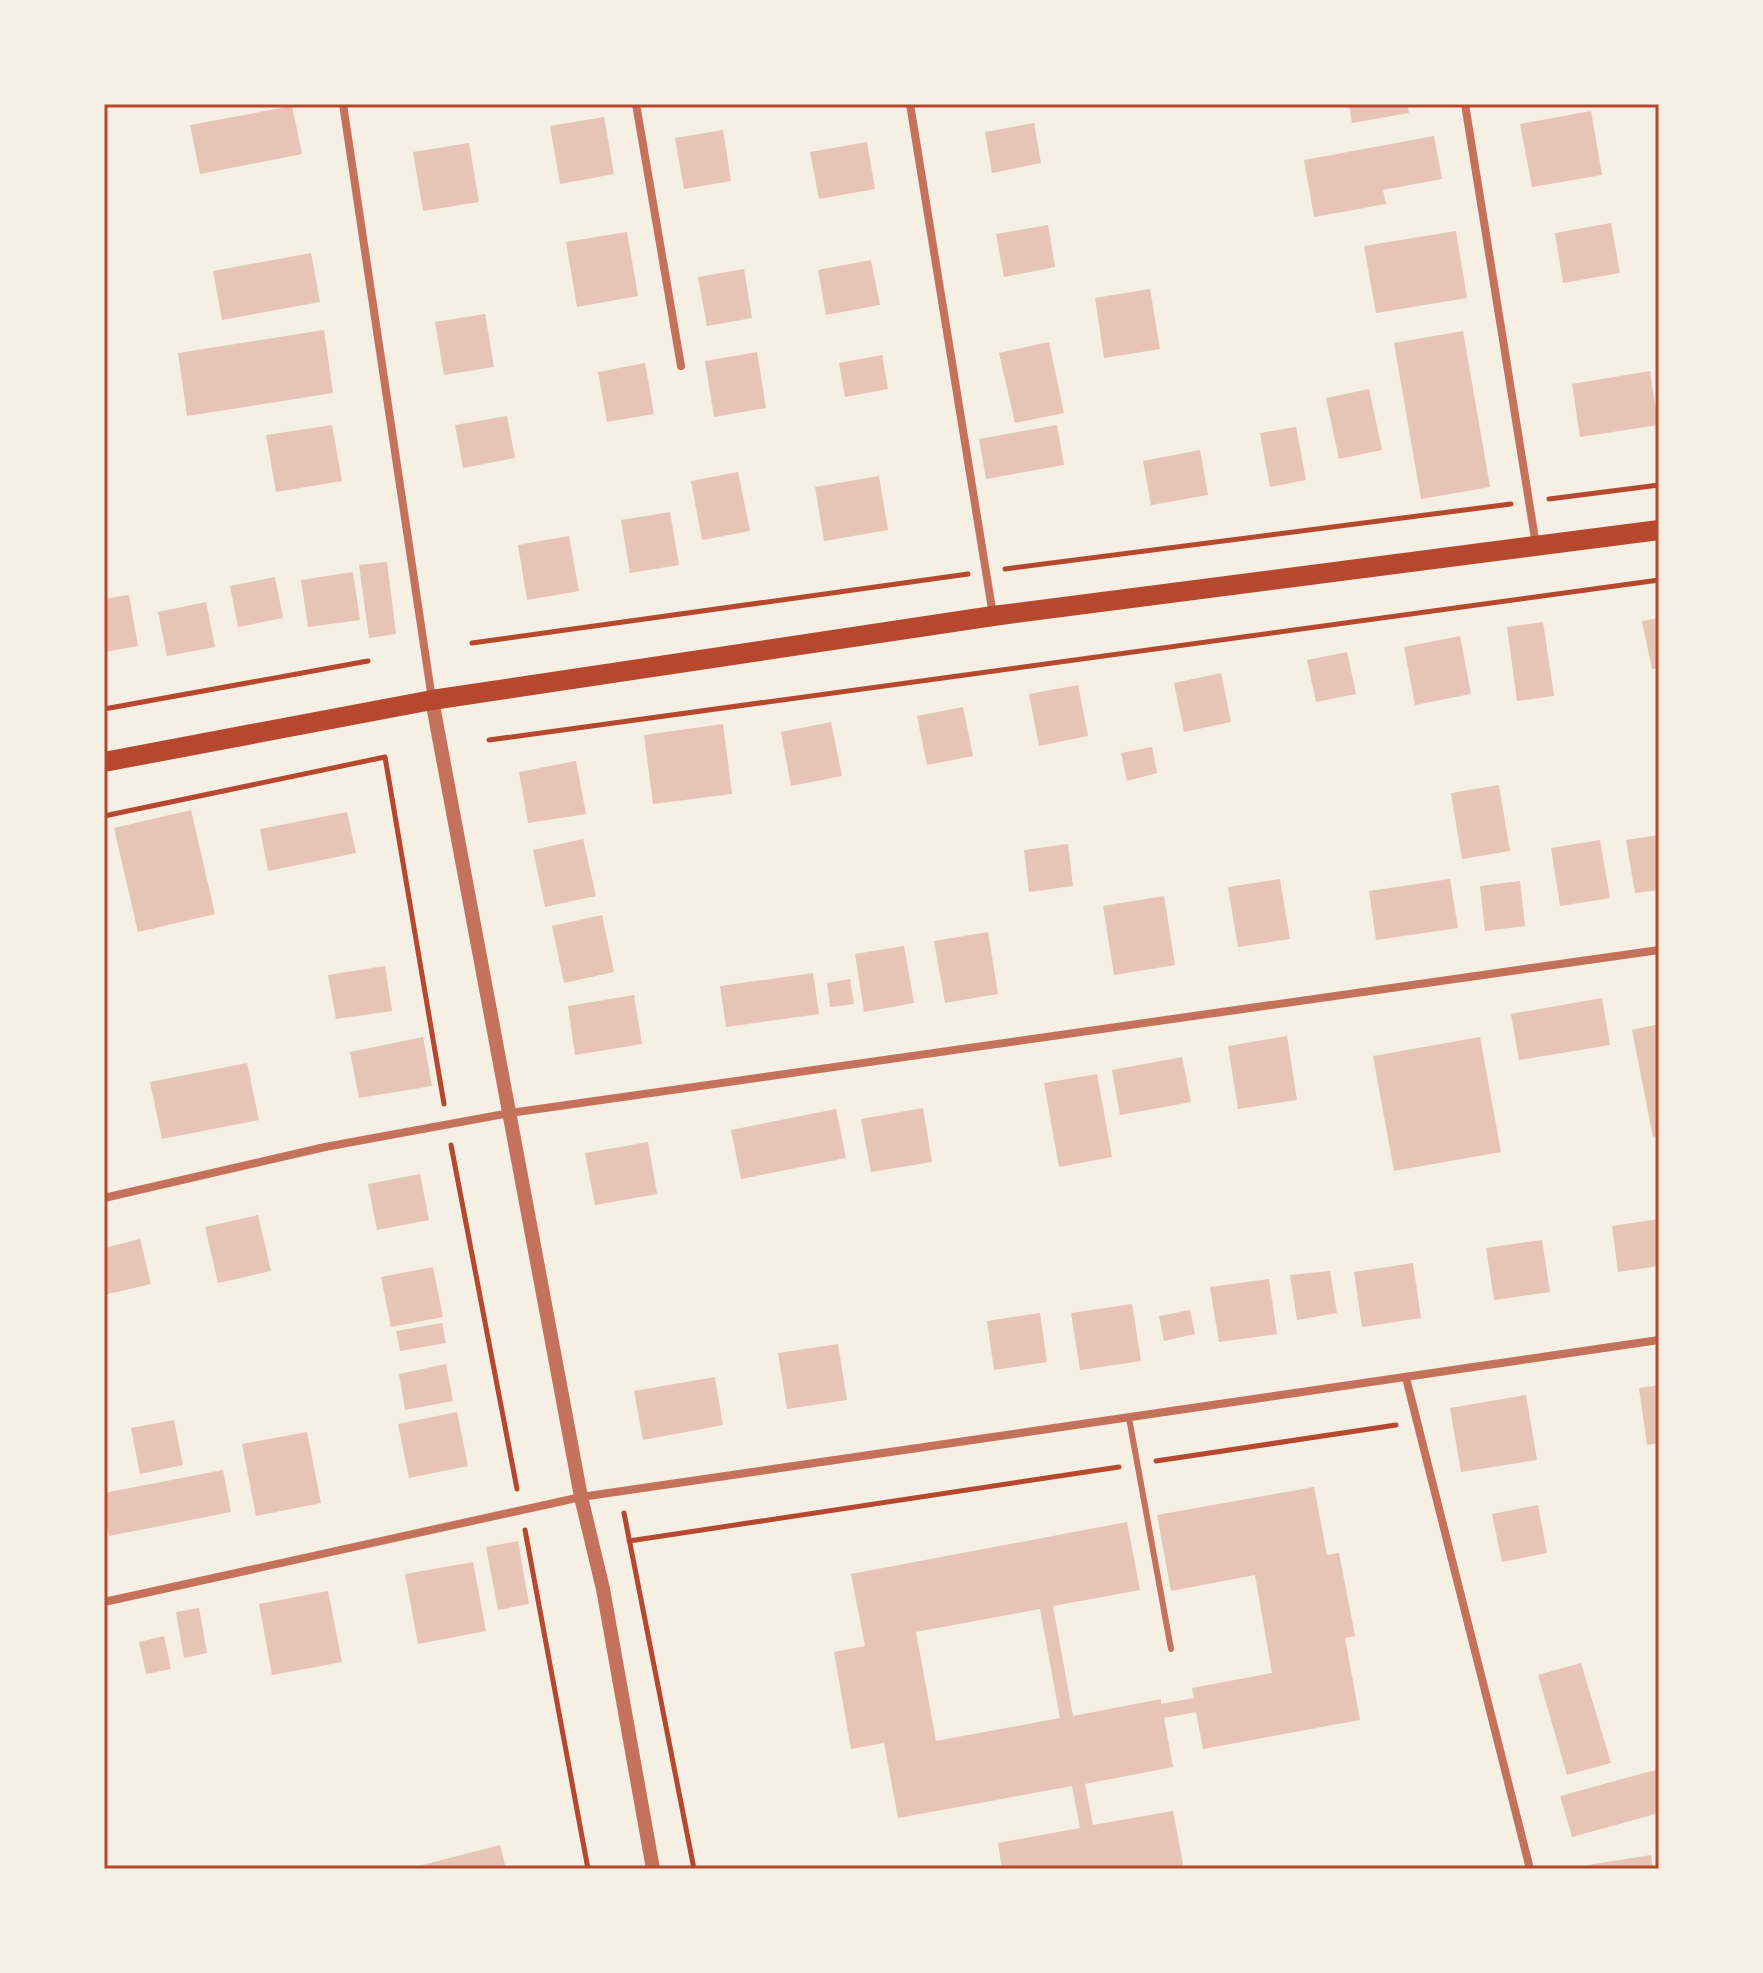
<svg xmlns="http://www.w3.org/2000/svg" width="1763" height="1973" font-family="'Roboto Condensed',sans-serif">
	<rect width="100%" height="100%" fill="#f6efe4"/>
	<g fill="#e6c5b7" fill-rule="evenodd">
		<path d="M1349 104H1407L1409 113 1352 123Z"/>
		<path d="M292 106 302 154 200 174 190 125Z"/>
		<path d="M1591 111 1602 175 1532 187 1520 124Z"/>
		<path d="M604 117 614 174 560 184 550 126Z"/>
		<path d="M1034 123 1041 163 992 173 985 132Z"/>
		<path d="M723 130 731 181 684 189 675 138Z"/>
		<path d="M1434 136 1442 179 1383 190 1386 204 1314 217 1304 160Z"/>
		<path d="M867 142 875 189 819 199 810 152Z"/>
		<path d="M469 143 479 202 423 211 413 152Z"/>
		<path d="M1611 223 1620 273 1563 283 1555 233Z"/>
		<path d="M1048 225 1055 267 1004 277 996 234Z"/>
		<path d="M1456 231 1467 298 1376 313 1364 246Z"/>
		<path d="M627 232 638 296 577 307 566 242Z"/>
		<path d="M311 253 320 302 222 320 213 271Z"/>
		<path d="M871 260 880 305 826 315 818 270Z"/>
		<path d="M744 269 752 318 707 326 698 277Z"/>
		<path d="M1150 289 1160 349 1104 358 1095 298Z"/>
		<path d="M485 314 494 367 444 375 435 322Z"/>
		<path d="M324 330 333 393 187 416 178 353Z"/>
		<path d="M1463 331 1490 487 1421 499 1394 343Z"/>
		<path d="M1049 342 1064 413 1015 423 999 353Z"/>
		<path d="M757 352 766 408 714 417 705 361Z"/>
		<path d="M882 355 888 389 845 397 839 363Z"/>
		<path d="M645 363 654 414 607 422 598 372Z"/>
		<path d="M1650 371 1658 425 1580 437 1572 384Z"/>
		<path d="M1369 389 1382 450 1339 459 1326 398Z"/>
		<path d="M507 416 515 458 463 468 455 425Z"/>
		<path d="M332 425 342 481 276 492 266 435Z"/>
		<path d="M1057 425 1064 465 986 479 979 439Z"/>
		<path d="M1296 427 1306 480 1270 487 1260 433Z"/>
		<path d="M1200 450 1208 495 1151 505 1143 461Z"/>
		<path d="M738 472 750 531 702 540 691 481Z"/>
		<path d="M879 476 888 530 824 541 815 487Z"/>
		<path d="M670 512 679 565 630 573 621 520Z"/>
		<path d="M569 536 579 591 527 600 518 545Z"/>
		<path d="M387 562 396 634 369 638 359 565Z"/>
		<path d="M353 572 360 620 308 627 301 580Z"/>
		<path d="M275 577 283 618 238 627 230 586Z"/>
		<path d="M129 595 138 646 104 652V599Z"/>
		<path d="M206 602 215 647 167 656 158 612Z"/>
		<path d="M1659 618V668L1652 669 1642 621Z"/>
		<path d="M1543 622 1554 696 1517 701 1507 627Z"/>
		<path d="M1460 636 1471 694 1415 705 1404 647Z"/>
		<path d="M1347 652 1356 694 1316 702 1307 660Z"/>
		<path d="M1221 673 1231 722 1184 732 1174 683Z"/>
		<path d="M1078 685 1088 736 1039 746 1029 694Z"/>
		<path d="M963 707 973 756 927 765 917 716Z"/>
		<path d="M831 722 842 776 791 786 781 732Z"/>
		<path d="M723 724 732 794 653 804 644 735Z"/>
		<path d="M1152 747 1157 773 1127 781 1121 753Z"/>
		<path d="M576 761 586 814 528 823 519 772Z"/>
		<path d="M1499 785 1510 851 1462 859 1451 793Z"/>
		<path d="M191 810 215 914 138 932 114 828Z"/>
		<path d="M347 812 356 853 268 871 260 829Z"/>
		<path d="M1659 835V890L1635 893 1626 840Z"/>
		<path d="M583 839 596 896 545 907 533 850Z"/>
		<path d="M1600 840 1610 898 1560 906 1551 848Z"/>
		<path d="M1068 844 1073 886 1029 892 1024 850Z"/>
		<path d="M1280 879 1290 939 1238 947 1228 887Z"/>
		<path d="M1450 879 1458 928 1376 940 1369 891Z"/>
		<path d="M1520 881 1525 926 1485 931 1480 886Z"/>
		<path d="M1164 896 1175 965 1114 975 1103 906Z"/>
		<path d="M602 915 614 972 564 983 552 926Z"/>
		<path d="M988 932 998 994 945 1003 934 941Z"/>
		<path d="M904 946 914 1003 864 1012 855 954Z"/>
		<path d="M385 966 392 1011 336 1019 328 975Z"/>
		<path d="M813 973 819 1014 726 1027 720 986Z"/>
		<path d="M850 979 854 1004 830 1007 827 983Z"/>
		<path d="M634 995 642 1044 575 1055 568 1006Z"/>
		<path d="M1602 998 1610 1045 1519 1060 1511 1014Z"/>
		<path d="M1659 1024V1135L1653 1137 1632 1030Z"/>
		<path d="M1287 1036 1297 1100 1238 1109 1228 1046Z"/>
		<path d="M423 1037 432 1086 359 1098 350 1052Z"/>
		<path d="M1480 1037 1501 1152 1394 1171 1373 1056Z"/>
		<path d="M1182 1057 1191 1102 1120 1115 1112 1070Z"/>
		<path d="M247 1063 259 1120 162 1139 150 1082Z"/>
		<path d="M1097 1074 1112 1157 1059 1167 1044 1083Z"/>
		<path d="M923 1108 932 1162 871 1172 861 1119Z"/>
		<path d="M836 1109 846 1158 741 1179 731 1130Z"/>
		<path d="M648 1142 657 1194 595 1205 585 1153Z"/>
		<path d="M420 1174 429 1220 377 1230 368 1184Z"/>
		<path d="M258 1215 271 1271 218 1283 205 1227Z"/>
		<path d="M1659 1219V1266L1618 1272 1612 1226Z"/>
		<path d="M140 1239 151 1284 104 1295V1248Z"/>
		<path d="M1542 1240 1550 1292 1494 1300 1486 1248Z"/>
		<path d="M1413 1263 1421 1318 1362 1327 1354 1272Z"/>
		<path d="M433 1267 443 1317 391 1327 381 1277Z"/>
		<path d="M1330 1271 1337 1313 1297 1320 1290 1275Z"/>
		<path d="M1269 1279 1277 1334 1219 1342 1210 1287Z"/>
		<path d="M1132 1304 1141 1361 1080 1370 1071 1313Z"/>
		<path d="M1190 1310 1195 1334 1164 1341 1159 1316Z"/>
		<path d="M1040 1313 1047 1362 994 1370 987 1321Z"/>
		<path d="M442 1323 446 1343 400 1351 396 1331Z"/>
		<path d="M838 1344 847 1400 787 1409 778 1353Z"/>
		<path d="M446 1364 453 1401 405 1410 399 1374Z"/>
		<path d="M715 1377 723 1425 643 1440 634 1391Z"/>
		<path d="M1659 1385V1443L1647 1445 1639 1388Z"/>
		<path d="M1526 1395 1537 1460 1461 1472 1450 1408Z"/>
		<path d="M457 1412 468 1466 409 1478 398 1424Z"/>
		<path d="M174 1420 183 1465 140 1474 131 1428Z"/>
		<path d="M307 1432 321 1503 256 1516 242 1444Z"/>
		<path d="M223 1470 231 1512 109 1536 104 1513V1493Z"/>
		<path d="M1314 1487 1327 1555 1339 1553 1355 1636 1345 1638 1360 1720 1203 1749 1196 1712 1164 1718 1173 1767 1085 1784 1093 1825 1173 1811 1184 1869H1002L998 1843 1080 1828 1072 1786 898 1818 884 1743 851 1749 834 1652 865 1646 851 1574 1127 1522 1140 1590 1053 1606 1073 1716 1161 1699V1704L1194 1698 1192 1688 1272 1673 1255 1575 1171 1591 1157 1515ZM1040 1609 1060 1718 936 1741 916 1632Z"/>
		<path d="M1538 1505 1547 1553 1502 1562 1492 1514Z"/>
		<path d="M518 1541 529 1604 498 1610 486 1547Z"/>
		<path d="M473 1562 486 1631 418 1644 405 1574Z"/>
		<path d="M328 1591 342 1662 272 1675 259 1604Z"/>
		<path d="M199 1608 207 1653 184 1658 176 1612Z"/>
		<path d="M164 1636 171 1669 146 1674 139 1642Z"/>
		<path d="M1581 1663 1611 1763 1567 1775 1538 1675Z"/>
		<path d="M1659 1769V1813L1572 1837 1560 1796Z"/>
		<path d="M500 1845 506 1869H411V1868Z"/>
		<path d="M1651 1855 1653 1869H1589L1588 1865Z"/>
	</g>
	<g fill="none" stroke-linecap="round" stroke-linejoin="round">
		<g stroke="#b5482f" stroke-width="5">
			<path d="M1549 499 1659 485"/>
			<path d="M1005 569 1511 504"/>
			<path d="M472 643 968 574"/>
			<path d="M104 709 368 661"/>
			<path d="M489 740 1659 580"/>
			<path d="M104 816 385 757 444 1104"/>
			<path d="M451 1145 517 1489"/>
			<path d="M1156 1461 1396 1425"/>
			<path d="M624 1513 694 1869"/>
			<path d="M525 1530 588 1869"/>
			<path d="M629 1541 1119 1467"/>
		</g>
		<path stroke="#c5725c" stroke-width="6" d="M1129 1418 1171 1649"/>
		<g stroke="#c5725c" stroke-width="8">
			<path d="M343 104 432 699"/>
			<path d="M636 104 681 366"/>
			<path d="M910 104 993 615"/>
			<path d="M1465 104 1536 545"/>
			<path d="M104 1198 325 1147 510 1113 1659 950"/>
			<path d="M1406 1378 1530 1869"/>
			<path d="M104 1602 581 1497 1659 1340"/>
		</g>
		<path stroke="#c5725c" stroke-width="14" d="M432 700 581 1497 603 1589 653 1869"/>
		<path stroke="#b5482f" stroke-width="20" d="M104 762 432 700 993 616 1659 530"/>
	</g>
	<rect width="1763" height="1973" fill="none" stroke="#f6efe4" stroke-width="212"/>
	<rect x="106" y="106" width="1551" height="1761" fill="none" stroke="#b5482f" stroke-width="3"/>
</svg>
